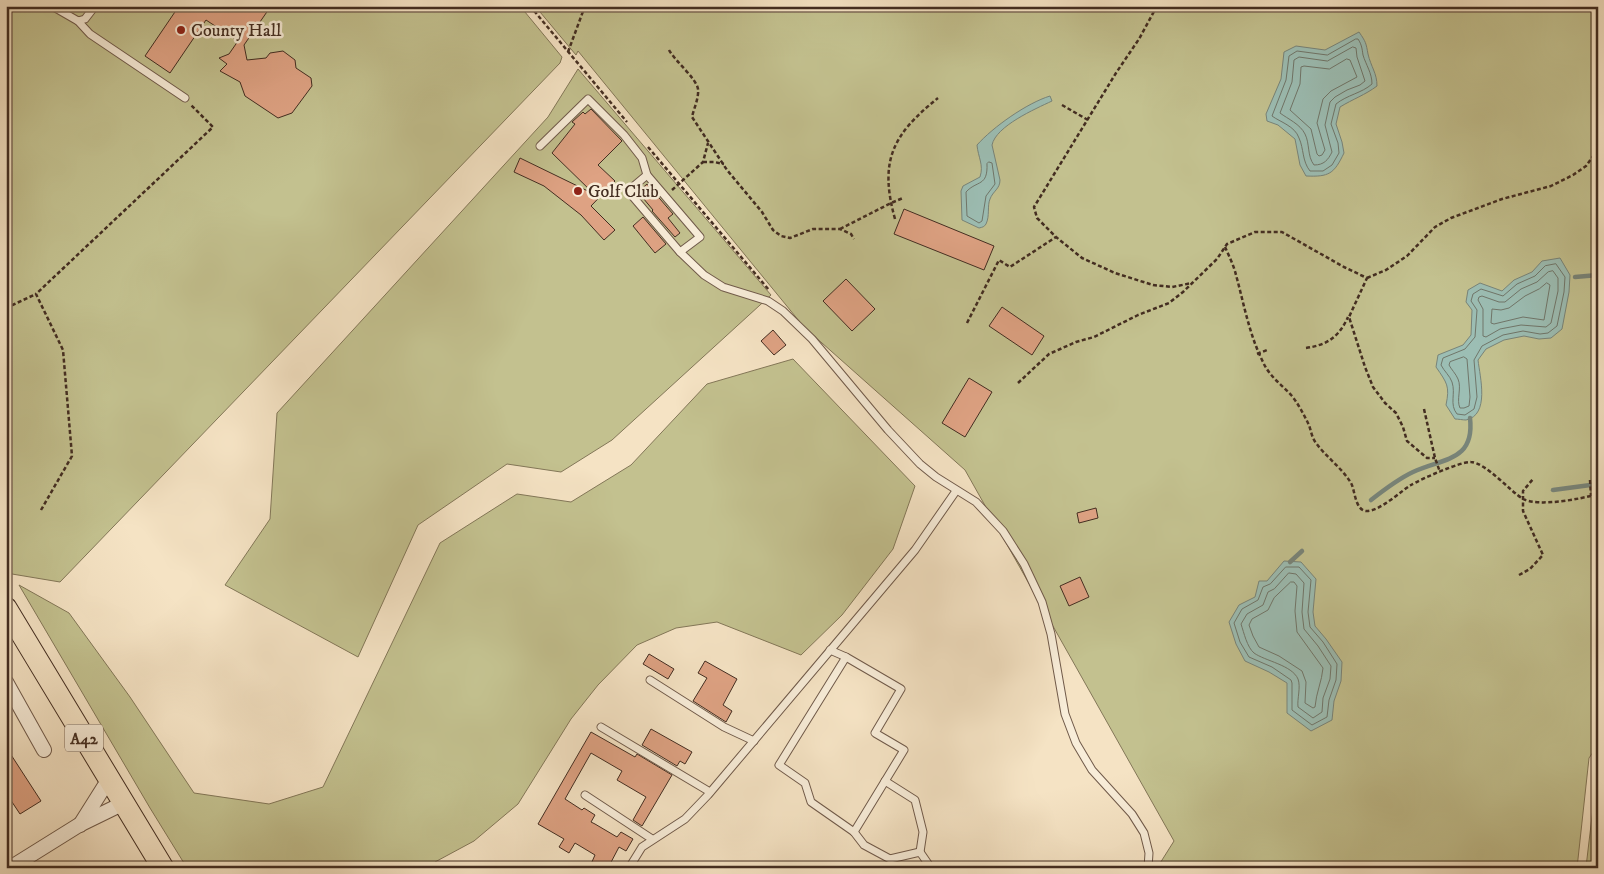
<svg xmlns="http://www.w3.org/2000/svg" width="1604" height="874" font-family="'IM FELL DW Pica',serif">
	<rect width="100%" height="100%" fill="#f5e3c4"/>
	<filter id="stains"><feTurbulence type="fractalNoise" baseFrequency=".004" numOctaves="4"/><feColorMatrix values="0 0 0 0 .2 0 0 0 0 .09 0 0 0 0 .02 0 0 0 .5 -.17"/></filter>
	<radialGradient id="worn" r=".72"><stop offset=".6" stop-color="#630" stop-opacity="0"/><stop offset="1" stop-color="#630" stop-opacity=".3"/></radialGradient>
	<g fill="#c3c18f" stroke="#837758">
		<path d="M6 6H520L562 57 560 63 60 582 12 574 6 565Z"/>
		<path d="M535 6H1598V745L1589 758 1577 868H1157L1174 841 965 470 804 327 578 51 576 55Z"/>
		<path d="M578 69 771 295 612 440 561 472 507 464 418 525 358 657 225 585 270 519 277 413 548 117Z"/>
		<path d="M793 359 915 486 893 549 842 615 801 655 717 622 676 628 637 645 598 685 571 719 518 804 474 841 435 862 431 868H187L150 808 19 585 69 613 130 697 194 793 269 804 323 787 440 543 517 494 571 502 631 465 707 384Z"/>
		<path d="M1598 766V868H1586V867Z"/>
	</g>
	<g fill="#9cbeb4" stroke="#788479">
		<path d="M1359 32C1366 42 1366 43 1368 54 1371 67 1377 73 1377 86 1365 95 1353 99 1340 107L1336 124 1342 142 1344 153C1334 174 1329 177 1306 176L1300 165 1295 139 1278 125 1267 121 1266 114 1281 79 1284 52 1296 46 1325 50Z"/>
		<path d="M1050 96 1052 101C1035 109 996 126 992 145L1000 180C1000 189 993 191 990 199 987 206 990 216 986 224 984 227 983 227 979 228L962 220 961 191 963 186 980 177C984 165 978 157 977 145 993 127 1027 103 1050 96Z"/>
		<path d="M1560 258 1570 275 1569 292 1562 329 1551 338 1539 339 1524 336 1504 340 1486 349 1478 360C1480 377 1490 415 1466 420 1463 420 1458 419 1455 419L1446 405C1450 386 1447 383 1436 367L1438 355 1463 345 1471 335 1472 310 1466 302 1468 290 1480 283 1502 291 1514 280 1532 272 1542 261Z"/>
		<path d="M1284 561 1301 562 1316 579 1313 612 1315 626 1326 639 1342 662 1341 681 1334 701 1332 720 1311 731 1287 713V683L1269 672 1245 661 1236 644 1229 622 1239 605 1255 597 1259 581H1267Z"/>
	</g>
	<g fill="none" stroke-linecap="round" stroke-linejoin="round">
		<g stroke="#70766a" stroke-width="1">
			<path d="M1356 39H1358C1362 45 1362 49 1363 55 1366 65 1372 73 1372 84 1362 93 1347 95 1336 104L1331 124 1338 143 1339 153 1332 165 1323 171H1310C1302 161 1304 149 1299 138 1295 126 1280 122 1272 116L1286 80 1289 56 1297 51 1327 55Z"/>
			<path d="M1353 47 1356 48 1357 57 1365 81 1360 85 1347 90 1335 97 1330 102 1325 125 1332 152C1328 160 1324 165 1314 165 1307 156 1310 144 1305 134 1300 124 1288 119 1280 113L1292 82 1294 60 1299 57 1327 61Z"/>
			<path d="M1347 59 1350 60 1357 77 1331 91 1323 99 1317 123 1325 150 1322 155 1319 156 1317 154 1311 129 1290 110 1300 84 1301 67 1304 66 1329 69Z"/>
			<path d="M989 162 992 163 995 184 986 196 982 221 979 223 967 216 966 192C977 180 988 187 987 164Z"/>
			<path d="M1556 264 1565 277 1564 292 1557 326 1548 333 1540 334 1523 331 1503 335 1482 346 1474 360 1477 397 1474 409 1465 415 1457 414C1449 404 1456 394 1452 382 1450 376 1444 371 1441 365L1443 358 1465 349 1475 337 1477 310 1471 301 1473 294 1481 289 1503 296 1517 284 1535 276 1545 266Z"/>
			<path d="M1553 271 1558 278V291L1551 323 1546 327 1521 325 1500 329 1486 337 1483 336V309L1478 300 1479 297 1482 296 1499 302H1505L1521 289 1537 282 1548 272Z"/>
			<path d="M1547 283 1550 285 1544 320 1523 317 1494 324 1491 323 1492 309 1501 310 1509 308 1525 296 1539 289Z"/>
			<path d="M1464 357 1467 359 1470 397 1469 406 1464 408H1460C1456 400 1462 388 1458 379 1456 374 1451 369 1449 365L1450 362Z"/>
			<path d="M1286 567H1299L1311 580 1308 612 1310 627 1323 642 1337 664 1336 680 1329 700 1327 717 1312 725 1292 710V683L1291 680 1272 667 1249 657 1240 642 1234 623 1242 609 1258 600 1263 587 1270 584Z"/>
			<path d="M1289 573 1296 574 1304 583 1302 612 1304 629 1318 646 1331 666 1330 679 1323 698 1322 712 1313 718 1298 707C1297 699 1301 687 1298 679 1292 665 1265 661 1254 653 1247 647 1244 633 1241 624L1247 614 1263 605 1268 592 1274 589Z"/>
			<path d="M1291 582H1294L1297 586 1295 611 1297 632 1323 668C1322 681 1316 693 1315 707L1313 708 1305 703 1306 682 1302 671 1279 656 1259 647 1253 636 1249 625 1252 619 1268 610 1274 598Z"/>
		</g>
		<g stroke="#788479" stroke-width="4.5">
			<path d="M1575 277 1598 275"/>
			<path d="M1553 490 1598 484"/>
			<path d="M1371 500C1385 489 1398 479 1413 472 1442 458 1475 462 1470 418"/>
			<path d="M1290 562 1302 551"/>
		</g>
	</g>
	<g fill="#dea283" stroke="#432d21">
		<path d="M179 6H271L244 45 247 60 266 58 270 53 283 51 295 60 296 68 311 78 312 86 292 113 278 118 245 96 240 82 220 71 227 64 219 58 229 54 238 41 206 20 170 73 145 56Z"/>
		<path d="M591 109 622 141 598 165 615 181 591 206 615 230 604 240 581 215 544 186 514 172 520 158 594 194 552 153 575 124 572 122 583 112 585 114Z"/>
		<path d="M647 184 673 214 668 218 680 233 675 237 652 211 653 210 638 192Z"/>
		<path d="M904 209 994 246 984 270 894 234Z"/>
		<path d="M643 217 666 244 655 253 633 226Z"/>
		<path d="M846 279 875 309 852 331 823 301Z"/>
		<path d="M1002 307 1044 336 1032 355 989 326Z"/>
		<path d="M773 330 786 345 774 355 761 341Z"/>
		<path d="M969 378 992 392 965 437 942 423Z"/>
		<path d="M1096 508 1098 518 1079 523 1077 513Z"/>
		<path d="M1080 577 1089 597 1069 606 1060 586Z"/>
		<path d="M649 654 674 669 668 679 643 664Z"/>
		<path d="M705 661 737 679 723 705 732 711 726 722 693 701 707 678 698 673Z"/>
		<path d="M651 729 692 752 685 764 680 761 677 766 642 745Z"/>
		<path d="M591 732 635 757 637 754 672 775 642 826 633 820 646 797 617 780 622 771 591 753 565 799 582 810 584 808 595 815 591 822 595 824 617 837 621 832 633 839 626 851 619 847 608 868H598L591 864 595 855 575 843 569 853 559 847 564 839 538 824Z"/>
		<path d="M6 747 41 801 20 814 6 793Z"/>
	</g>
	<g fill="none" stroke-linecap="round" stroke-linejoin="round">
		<g stroke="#705a4a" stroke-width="9">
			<g id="lane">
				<path d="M52 6 78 21 85 19 95 6"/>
				<path d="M78 21 90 34 185 98"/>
				<path d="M540 146 588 99 624 135 642 158 647 175 628 191 680 252 704 275 723 287 768 301 783 311 812 339 888 430 920 464 936 477 976 502 1003 531 1024 564 1042 602 1051 634 1065 714 1076 743 1092 770 1132 814 1144 833 1149 853 1148 868"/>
				<path d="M647 175 700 237 680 252"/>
				<path d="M830 650 846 657 901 689 875 733 904 750 854 832 864 845 890 859 920 852 931 868"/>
				<path d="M846 657 779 765 805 783 811 802 854 832"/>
				<path d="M650 680 724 727 754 741"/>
				<path d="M601 727 710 792"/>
				<path d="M885 781 915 800 923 832 920 852"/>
				<path d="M585 795 652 839"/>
				<path d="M629 868 642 847 685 819 708 795 915 550 956 491"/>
			</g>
		</g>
		<g stroke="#705a4a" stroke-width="16">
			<g id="street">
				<path d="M6 682 44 750"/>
				<path d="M80 825 109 779"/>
				<path d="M10 868 79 825 124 803"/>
			</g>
		</g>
		<g stroke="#432d21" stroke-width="23">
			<path id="primary" d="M6 608 163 868"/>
		</g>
		<g stroke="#432d21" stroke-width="2.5" stroke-dasharray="4 2.5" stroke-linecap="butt">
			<path d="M530 6 627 122"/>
			<path d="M1157 6 1139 39 1116 73 1034 207 1037 218 1056 237 1082 258 1115 273 1153 285 1172 287 1192 283"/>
			<path d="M669 50C675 61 696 78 698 89 699 98 694 108 692 117L727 170 762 212 773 230 781 236 790 238 813 229H840L851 234 854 239"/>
			<path d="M568 52 585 6"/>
			<path d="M1062 105 1088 120"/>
			<path d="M648 147 769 290"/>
			<path d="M703 162H714L724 164"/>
			<path d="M672 190 703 162 708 143"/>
			<path d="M895 219C879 161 892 135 938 98"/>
			<path d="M840 229 891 203 903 198"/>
			<path d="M1225 247C1229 256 1234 266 1236 275 1244 304 1249 334 1263 362 1269 376 1282 385 1292 396 1299 405 1304 415 1309 425 1311 431 1312 438 1316 443 1326 457 1342 468 1351 483 1355 490 1355 510 1366 511 1379 512 1401 491 1411 485 1421 479 1462 461 1471 462 1486 463 1510 491 1523 499 1539 507 1581 499 1598 494"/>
			<path d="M1367 278 1386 270 1407 256 1435 227 1451 218 1502 199 1551 186 1573 175 1586 166 1596 152"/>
			<path d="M6 308 36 294"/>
			<path d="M967 323 999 260 1010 267 1056 237"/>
			<path d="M1306 348C1327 345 1339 337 1348 317"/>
			<path d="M1257 354 1267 350"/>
			<path d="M1018 383 1049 354 1076 342 1094 337 1138 315 1169 303 1183 292 1217 259 1227 244 1255 232H1282L1344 267 1367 278 1349 317 1365 367 1373 387 1385 403 1396 413 1403 427 1407 441 1427 458H1435"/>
			<path d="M1424 409 1435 458 1440 472"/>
			<path d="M1590 480 1591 496"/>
			<path d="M41 510 72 456 63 350 36 294 213 127 191 105"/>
			<path d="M1519 575 1530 569 1543 555 1523 511V491L1533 479"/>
		</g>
		<use href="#lane" stroke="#f8edd9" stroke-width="7"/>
		<use href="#street" stroke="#f8edd9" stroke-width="14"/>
		<use href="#primary" stroke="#f5e3c4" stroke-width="21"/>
	</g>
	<g fill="#8f2418" stroke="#f8edd9" stroke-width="2">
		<circle cx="181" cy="30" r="5"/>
		<circle cx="578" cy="191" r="5"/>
	</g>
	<g text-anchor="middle" stroke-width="5" stroke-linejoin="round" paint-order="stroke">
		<rect fill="#f8edd9" stroke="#796758" stroke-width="1" x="65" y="724.5" width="38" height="27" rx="4"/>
		<g font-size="16" font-weight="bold" fill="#432d21">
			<text x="84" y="744">A42</text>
		</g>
		<g font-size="18" fill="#432d21" stroke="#f8edd9" text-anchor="start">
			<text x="191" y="36">County Hall</text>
			<text x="588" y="197">Golf Club</text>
		</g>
	</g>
	<rect width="1604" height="874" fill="none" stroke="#f5e3c4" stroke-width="25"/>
	<rect x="8" y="8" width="1589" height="859" fill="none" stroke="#432d21" stroke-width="2.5"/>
	<rect x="12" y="12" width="1579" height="849" fill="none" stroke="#432d21"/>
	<rect width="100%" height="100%" filter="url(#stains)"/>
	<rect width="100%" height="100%" fill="url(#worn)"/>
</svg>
